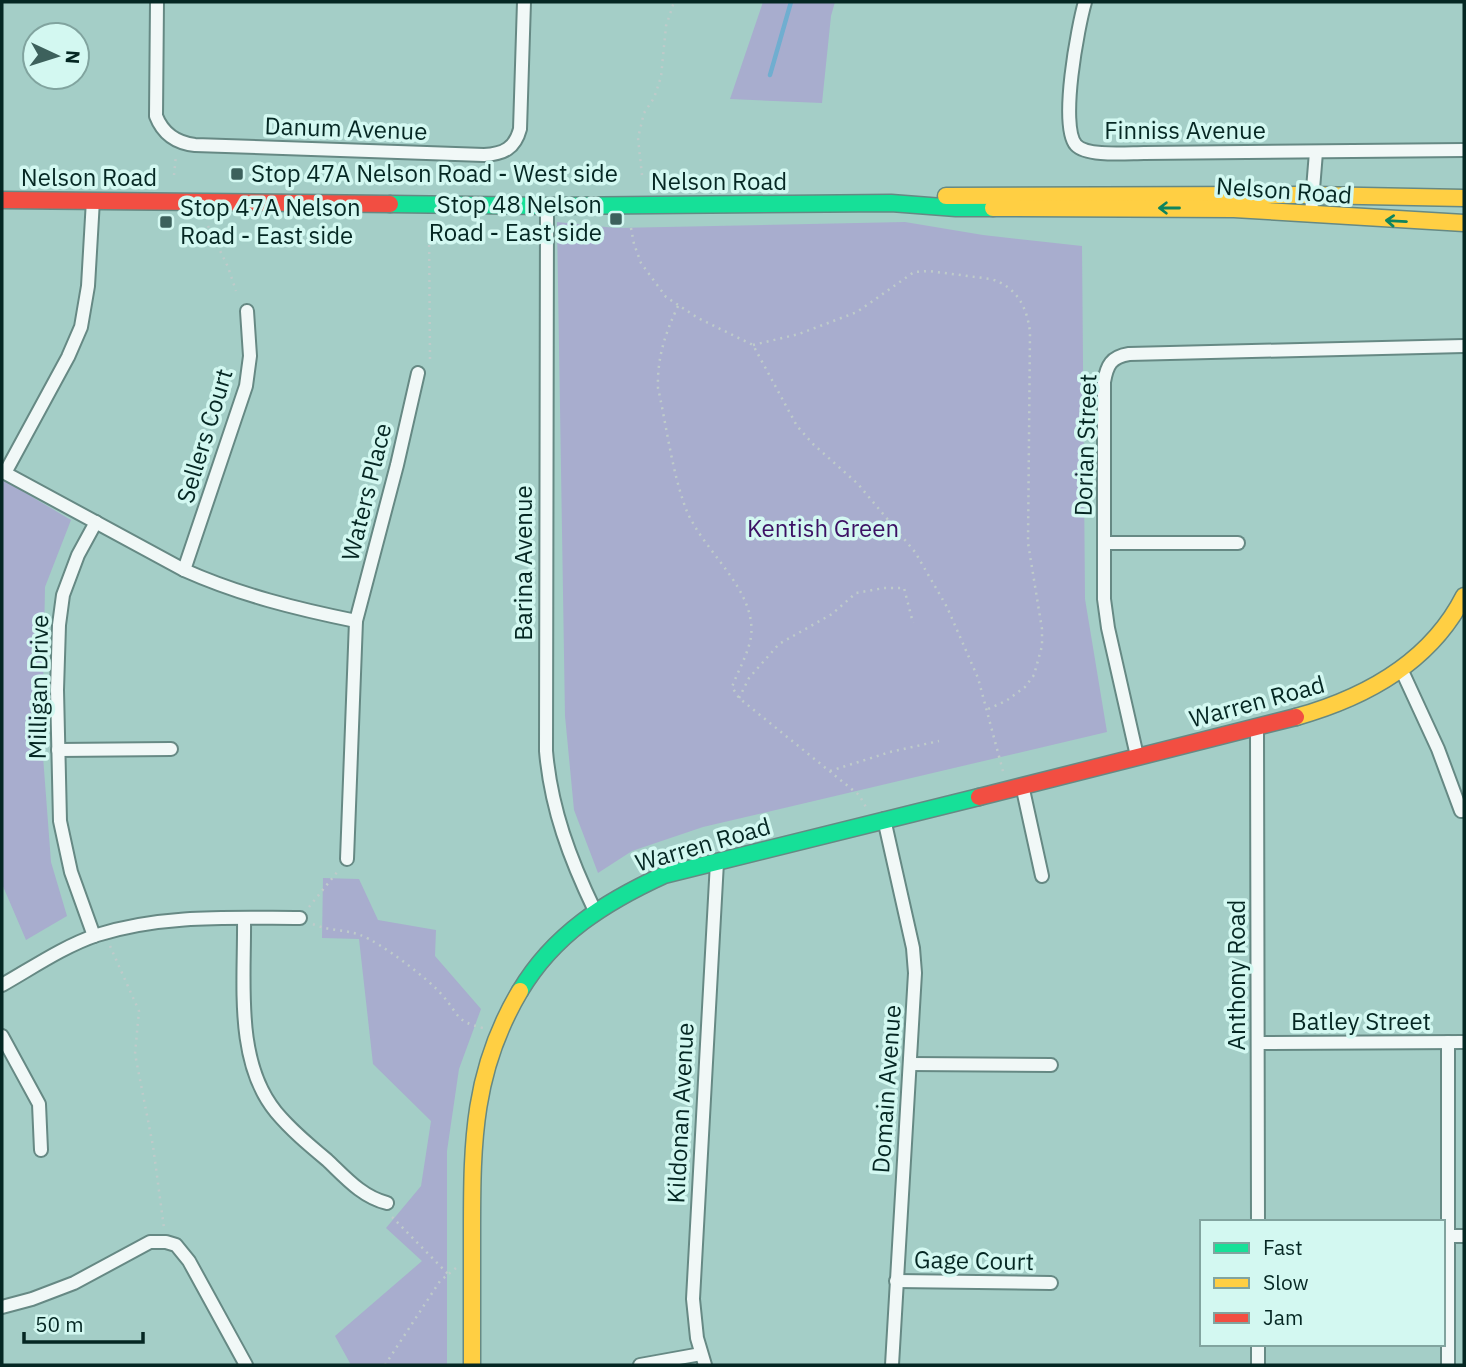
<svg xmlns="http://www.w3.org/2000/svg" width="1466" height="1367" font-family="'IBM Plex Sans',sans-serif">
	<rect width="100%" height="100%" fill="#a4cec7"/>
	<g fill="#a8adce">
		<path d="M763 2H835L831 16 822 103 730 99Z"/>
		<path d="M557 222 616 228 905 222 983 235 1082 246 1085 599 1107 732 703 827 632 851 598 873 574 810 565 716Z"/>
		<path d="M2 479 71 520 45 587 42 743 51 862 67 916 26 940 2 884Z"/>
		<path d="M323 878 359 879 378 920 436 930 435 956 481 1009 459 1069 447 1151V1365H351L335 1336 422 1261 386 1228 421 1186 431 1121 373 1064 359 939 322 938Z"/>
	</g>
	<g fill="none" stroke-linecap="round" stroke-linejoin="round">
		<path stroke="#70aed0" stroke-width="4.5" d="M770 75 791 2"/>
		<g stroke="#668984" stroke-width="16">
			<g id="street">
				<path d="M157 2 156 116C163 134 177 143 195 145L484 155C504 154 515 148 520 129L524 2"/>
				<path d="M1085 2C1078 26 1059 126 1076 145 1087 157 1128 153 1144 153L1464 150"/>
				<path d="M93 200 88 286 81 327 68 357 5 473 184 570C240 595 297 609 356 621"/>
				<path d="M547 206 546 751C551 809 570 859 595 911"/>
				<path d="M1311 214 1316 152"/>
				<path d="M1104 543H1238"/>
				<path d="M184 570 246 386 250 356 247 311"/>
				<path d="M1402 671 1438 749 1461 811"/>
				<path d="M1257 728 1258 1222"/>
				<path d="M58 750 171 749"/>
				<path d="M1137 756 1108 628 1104 599V382C1107 365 1111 357 1129 354L1464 346"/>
				<path d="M1022 785 1042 876"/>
				<path d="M884 819 913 948 915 973 892 1365"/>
				<path d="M347 859 356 621 397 465 418 373"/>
				<path d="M244 918C245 980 234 1061 276 1112 291 1130 309 1145 327 1160 345 1177 362 1197 387 1203"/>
				<path d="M94 936 71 872 60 821 57 690 59 625 63 595 78 555 96 522"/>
				<path d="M2 985C32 968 64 946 97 935 163 914 233 918 300 918"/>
				<path d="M2 1036 39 1104 41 1150"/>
				<path d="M1448 1042V1365"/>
				<path d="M1258 1043 1464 1042"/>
				<path d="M910 1064 1051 1065"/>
				<path d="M1449 1236H1464"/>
				<path d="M896 1281 1051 1283"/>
				<path d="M2 1307 32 1299 74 1283 150 1242H166L176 1245 189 1261 246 1365"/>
				<path d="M1258 1344V1365"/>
				<path d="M640 1365 701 1354"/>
				<path d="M705 1365 697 1338 693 1299 717 862"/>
			</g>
		</g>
		<g stroke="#668984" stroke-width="19">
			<g id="fast">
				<path d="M390 204 547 206 891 203 956 208H993"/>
				<path d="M520 991C554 934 605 902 664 875L979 797"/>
			</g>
		</g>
		<g stroke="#668984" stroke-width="19">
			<g id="slow">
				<path d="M946 196 1313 195 1464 198"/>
				<path d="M993 208 1234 209 1464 223"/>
				<path d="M1296 717C1364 698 1430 663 1464 596"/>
				<path d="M472 1365C472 1320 472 1275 472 1230 472 1141 473 1070 520 991"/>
			</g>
		</g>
		<g stroke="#668984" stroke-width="19">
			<g id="jam">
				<path d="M2 200 390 204"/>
				<path d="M979 797 1296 717"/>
			</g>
		</g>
		<g stroke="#becbca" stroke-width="2.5" stroke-dasharray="2 5" stroke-linecap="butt">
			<path d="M174 175 176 155"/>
			<path d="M642 175 638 138 644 113 654 98 661 77 666 26 674 2"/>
			<path d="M429 224 430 359"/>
			<path d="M208 226 228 267 236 291"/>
			<path d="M631 228 634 244 641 263 666 297 698 318 753 345 797 426 813 444 858 484 915 552 947 607 978 678 1004 775"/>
			<path d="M678 306C665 334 657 358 658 388 667 428 672 472 686 509 703 552 757 589 751 637 748 654 738 671 732 687L739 698 859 795 866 807"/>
			<path d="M753 345 799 334 857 312 914 272 929 271 991 279C1017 287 1027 307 1030 332L1028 543 1042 629V646L1034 675 1025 687 1006 701 988 709"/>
			<path d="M739 698 749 678 779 644 832 614 856 593 884 588H904L913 623"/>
			<path d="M830 771 890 752 939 741"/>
			<path d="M309 907 338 871"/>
			<path d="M313 924C328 931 344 929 360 935 380 942 429 979 443 996 460 1016 455 1021 483 1028"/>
			<path d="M110 946 139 1011 135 1054 153 1146 164 1228"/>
			<path d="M392 1217 448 1274"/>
			<path d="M385 1365 440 1281 456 1268"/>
		</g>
		<use href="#street" stroke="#f1f8f7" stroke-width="12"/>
		<use href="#fast" stroke="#16e098" stroke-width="16"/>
		<use href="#slow" stroke="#ffcf43" stroke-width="16"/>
		<use href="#jam" stroke="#f24e42" stroke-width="16"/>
	</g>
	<defs><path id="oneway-shaft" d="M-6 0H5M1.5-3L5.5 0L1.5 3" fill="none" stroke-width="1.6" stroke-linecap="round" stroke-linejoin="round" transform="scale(1.75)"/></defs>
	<g stroke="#0e845e">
		<use href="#oneway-shaft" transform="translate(1169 208) rotate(180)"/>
		<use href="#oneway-shaft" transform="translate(1396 221) rotate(-177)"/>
	</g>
	<g fill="#3d615c" stroke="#d3f8f1" stroke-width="2.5">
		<rect x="230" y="167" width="14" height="14" rx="3.5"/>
		<rect x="609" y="212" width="14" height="14" rx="3.5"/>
		<rect x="159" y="215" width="14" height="14" rx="3.5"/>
	</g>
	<g text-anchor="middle" stroke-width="7" stroke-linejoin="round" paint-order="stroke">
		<g font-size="24" fill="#052723" stroke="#d3f8f1">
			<text transform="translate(346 129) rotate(2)" y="8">Danum Avenue</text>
			<text x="1185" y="139">Finniss Avenue</text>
			<text x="89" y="186">Nelson Road</text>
			<text x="719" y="190">Nelson Road</text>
			<text transform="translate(1284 191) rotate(4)" y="8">Nelson Road</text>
			<text transform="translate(205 436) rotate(-73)" y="8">Sellers Court</text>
			<text transform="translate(1086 445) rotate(-88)" y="8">Dorian Street</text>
			<text transform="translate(367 492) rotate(-76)" y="8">Waters Place</text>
			<text transform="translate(524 563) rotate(-90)" y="8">Barina Avenue</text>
			<text transform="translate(39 687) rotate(-89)" y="8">Milligan Drive</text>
			<text transform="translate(1257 702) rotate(-15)" y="8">Warren Road</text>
			<text transform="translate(703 845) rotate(-16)" y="8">Warren Road</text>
			<text transform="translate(1237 975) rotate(-90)" y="8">Anthony Road</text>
			<text x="1361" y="1030">Batley Street</text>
			<text transform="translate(887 1089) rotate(-86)" y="8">Domain Avenue</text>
			<text transform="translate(681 1113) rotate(-87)" y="8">Kildonan Avenue</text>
			<text transform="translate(974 1261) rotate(1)" y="8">Gage Court</text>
		</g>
		<g font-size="24" fill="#052723" stroke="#d3f8f1" text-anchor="start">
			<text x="251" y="182">Stop 47A Nelson Road - West side</text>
			<text x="602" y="213" text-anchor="end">Stop 48 Nelson<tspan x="602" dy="28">Road - East side</tspan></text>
			<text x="180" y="216">Stop 47A Nelson<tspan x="180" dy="28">Road - East side</tspan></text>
		</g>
		<g font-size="24" fill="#3c1164" stroke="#d3f8f1">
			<text x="823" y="537">Kentish Green</text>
		</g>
	</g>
	<rect width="1466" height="1367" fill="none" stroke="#052723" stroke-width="7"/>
	<rect x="1200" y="1220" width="245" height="126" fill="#d3f8f1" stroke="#81a49f" stroke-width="2"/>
	<rect x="1214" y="1243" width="35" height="10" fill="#16e098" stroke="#81a49f" stroke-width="2"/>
	<text x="1263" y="1255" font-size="21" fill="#052723">Fast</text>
	<rect x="1214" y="1278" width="35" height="10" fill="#ffcf43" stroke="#81a49f" stroke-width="2"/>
	<text x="1263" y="1290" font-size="21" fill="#052723">Slow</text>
	<rect x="1214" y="1313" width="35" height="10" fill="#f24e42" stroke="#81a49f" stroke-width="2"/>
	<text x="1263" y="1325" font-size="21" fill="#052723">Jam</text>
	<g transform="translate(56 56) rotate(94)"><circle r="33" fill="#d3f8f1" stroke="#81a49f" stroke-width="2"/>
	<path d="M0-5L12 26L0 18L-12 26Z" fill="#3d615c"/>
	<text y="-10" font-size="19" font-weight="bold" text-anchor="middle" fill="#052723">N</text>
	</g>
	<path d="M24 1332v10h119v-10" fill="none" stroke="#052723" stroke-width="3.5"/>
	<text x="35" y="1332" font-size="21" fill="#052723" stroke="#d3f8f1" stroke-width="5" paint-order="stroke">50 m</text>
</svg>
